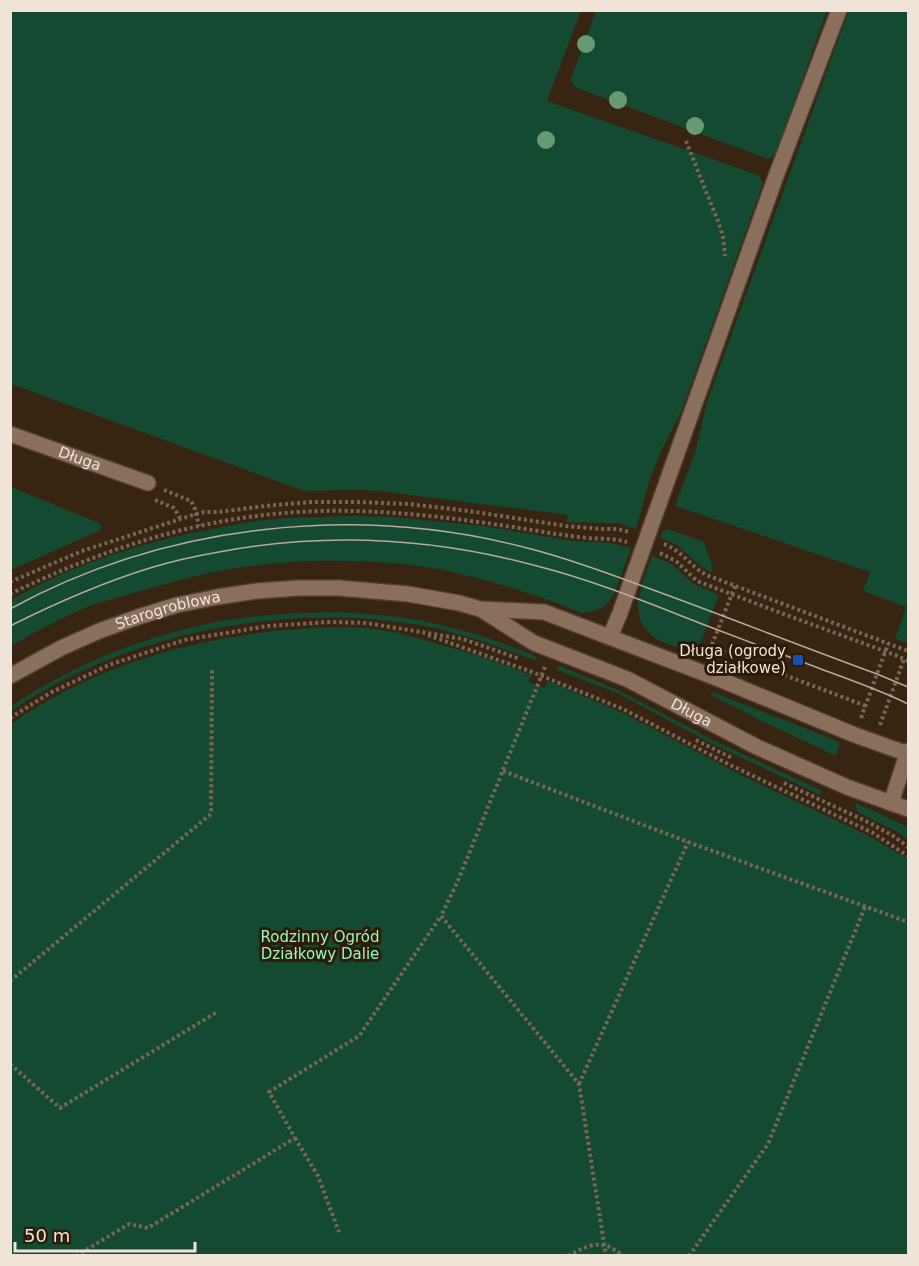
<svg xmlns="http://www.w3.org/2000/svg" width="919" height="1266" font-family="'DejaVu Sans',sans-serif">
	<rect width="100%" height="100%" fill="#372411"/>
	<g fill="#144a32">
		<path d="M849 10 908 11V643L895 639 906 607 863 591 870 572 675 506 695 453 707 402Z"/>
		<path d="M10 11H581L547 101 758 175 763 183 682 410 661 451 650 479 636 529 618 523H600L566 522 568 515 379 491 357 490 304 491 11 384Z"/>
		<path d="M596 11V10L827 11 775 155 768 159 577 88 572 84 571 79Z"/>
		<path d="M11 487 101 524V530L11 570Z"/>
		<path d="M353 516 394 517 482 526 574 541 611 543 631 548 613 597 612 596C606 609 595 612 582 613 537 595 491 580 443 570 385 559 310 558 252 566 215 570 176 581 140 591 124 596 108 600 92 605 64 616 37 631 11 646V600C72 565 139 543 208 530 230 525 253 521 275 519 301 517 327 517 353 516Z"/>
		<path d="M668 529 704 542 713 567 712 572 703 568 677 545 660 537 662 532Z"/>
		<path d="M652 556 670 563 695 585 719 595 697 651C670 646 639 640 638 606L637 605 643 581Z"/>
		<path d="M339 612C375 614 411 617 446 626 475 633 503 643 531 654L536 657 537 661C498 647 460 632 419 625 282 602 126 633 11 711V706C74 664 146 635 221 621 260 614 300 613 339 612Z"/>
		<path d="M336 627 368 628 399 633 477 655 532 675 529 682 544 688 548 681 625 714 749 779 867 835 908 859V1255H11V724C106 658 222 630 336 627Z"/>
		<path d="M560 666 620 691 713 740 822 791 820 795 710 743 619 694 555 669Z"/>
		<path d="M712 692 840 742 836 756 766 723 711 695Z"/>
		<path d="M856 803 908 827V840L896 831 858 812 856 809Z"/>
	</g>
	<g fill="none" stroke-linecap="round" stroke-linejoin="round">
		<g stroke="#513f2d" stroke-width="18">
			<g id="minor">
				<path id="s1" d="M10 434 148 483"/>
				<path id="s2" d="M482 610 534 643 627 679 757 747 847 787 908 809"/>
				<path d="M610 637 620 613 776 176 839 10"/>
				<path id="s3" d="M10 676 61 648 99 631 138 617 177 605 217 597 257 591 298 588H339L408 594 459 603 480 609 544 612 719 679 855 735 908 754"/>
				<path d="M891 803 908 751"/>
			</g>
		</g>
		<g stroke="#776656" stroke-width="4" stroke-dasharray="3 3" stroke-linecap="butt">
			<path d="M686 141 719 224 723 236 725 256"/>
			<path d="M164 490 191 501 195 509 199 526"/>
			<path d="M155 500 174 508 180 518"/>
			<path d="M664 544C683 551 692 569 709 576L908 651"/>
			<path d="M660 553 676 561 697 581 781 613 895 655 908 661"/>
			<path d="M10 582 82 551 196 514 204 512H218L265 506 311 502H356L409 504 469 511 566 526 601 529H618L630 532"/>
			<path d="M735 586 711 647 866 706"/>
			<path d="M10 594C96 552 188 521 284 513 367 506 450 517 532 530 550 533 568 536 587 538 600 539 613 538 627 542"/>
			<path d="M428 635 532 672 623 709 726 763 873 833 908 856"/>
			<path d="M545 667 457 883 441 916 579 1084 606 1256"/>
			<path d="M10 718 50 693 109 665 184 640 267 626 331 622 366 623 463 639 520 659"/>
			<path d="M861 718 888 644"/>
			<path d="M880 725 904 659"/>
			<path d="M696 740 732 758"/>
			<path d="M503 771 688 842 908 922"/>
			<path d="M784 783 870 823 895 837 908 847"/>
			<path d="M10 981 211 814 212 669"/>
			<path d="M10 1064 60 1108 217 1012"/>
			<path d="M579 1084 688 842"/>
			<path d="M295 1138 318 1176 339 1232"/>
			<path d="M76 1256 129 1224 148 1228 295 1138 269 1092 359 1036 441 916"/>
			<path d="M568 1256C590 1244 602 1238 623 1256"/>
			<path d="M689 1256 768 1144 865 907"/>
		</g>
		<use href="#minor" stroke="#8a6f5d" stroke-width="15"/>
		<g stroke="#b8aa9c" stroke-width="1.5">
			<path d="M10 609C167 523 359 503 531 549 574 560 615 576 656 591 730 618 803 647 877 674L908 687"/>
			<path d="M10 626C56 603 101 583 150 568 172 561 196 556 219 552 325 532 433 538 537 566 596 581 653 605 710 627 747 641 784 655 821 669 850 680 880 690 908 704"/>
		</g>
	</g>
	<g fill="#679973">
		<circle cx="586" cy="44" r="9"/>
		<circle cx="618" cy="100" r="9"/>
		<circle cx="695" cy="126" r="9"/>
		<circle cx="546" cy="140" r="9"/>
	</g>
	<rect fill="#1a4fb4" stroke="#2d1b08" stroke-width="2" x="792" y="654" width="12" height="12" rx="3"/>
	<g text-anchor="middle" stroke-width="6" stroke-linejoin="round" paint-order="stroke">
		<g font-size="15" fill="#f0e3d8" stroke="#2d1b08">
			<text dy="5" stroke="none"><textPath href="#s1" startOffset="74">Długa</textPath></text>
			<text dy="5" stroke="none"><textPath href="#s3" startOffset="172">Starogroblowa</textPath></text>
			<text dy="5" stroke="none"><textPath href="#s2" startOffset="234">Długa</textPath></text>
		</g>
		<g font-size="15" fill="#f0e3d8" stroke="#2d1b08" text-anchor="end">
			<text x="786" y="656">Długa (ogrody<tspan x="786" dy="17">działkowe)</tspan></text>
		</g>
		<g font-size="15" fill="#8ff9c3" stroke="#2d1b08">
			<text x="320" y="942">Rodzinny Ogród<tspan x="320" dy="17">Działkowy Dalie</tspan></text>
		</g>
	</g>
	<rect width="919" height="1266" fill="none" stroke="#f0e3d8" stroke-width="24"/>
	<path d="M15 1242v9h180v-9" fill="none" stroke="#f0e3d8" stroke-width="3"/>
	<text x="24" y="1242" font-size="18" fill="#f0e3d8" stroke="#2d1b08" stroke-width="4.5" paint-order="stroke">50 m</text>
</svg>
